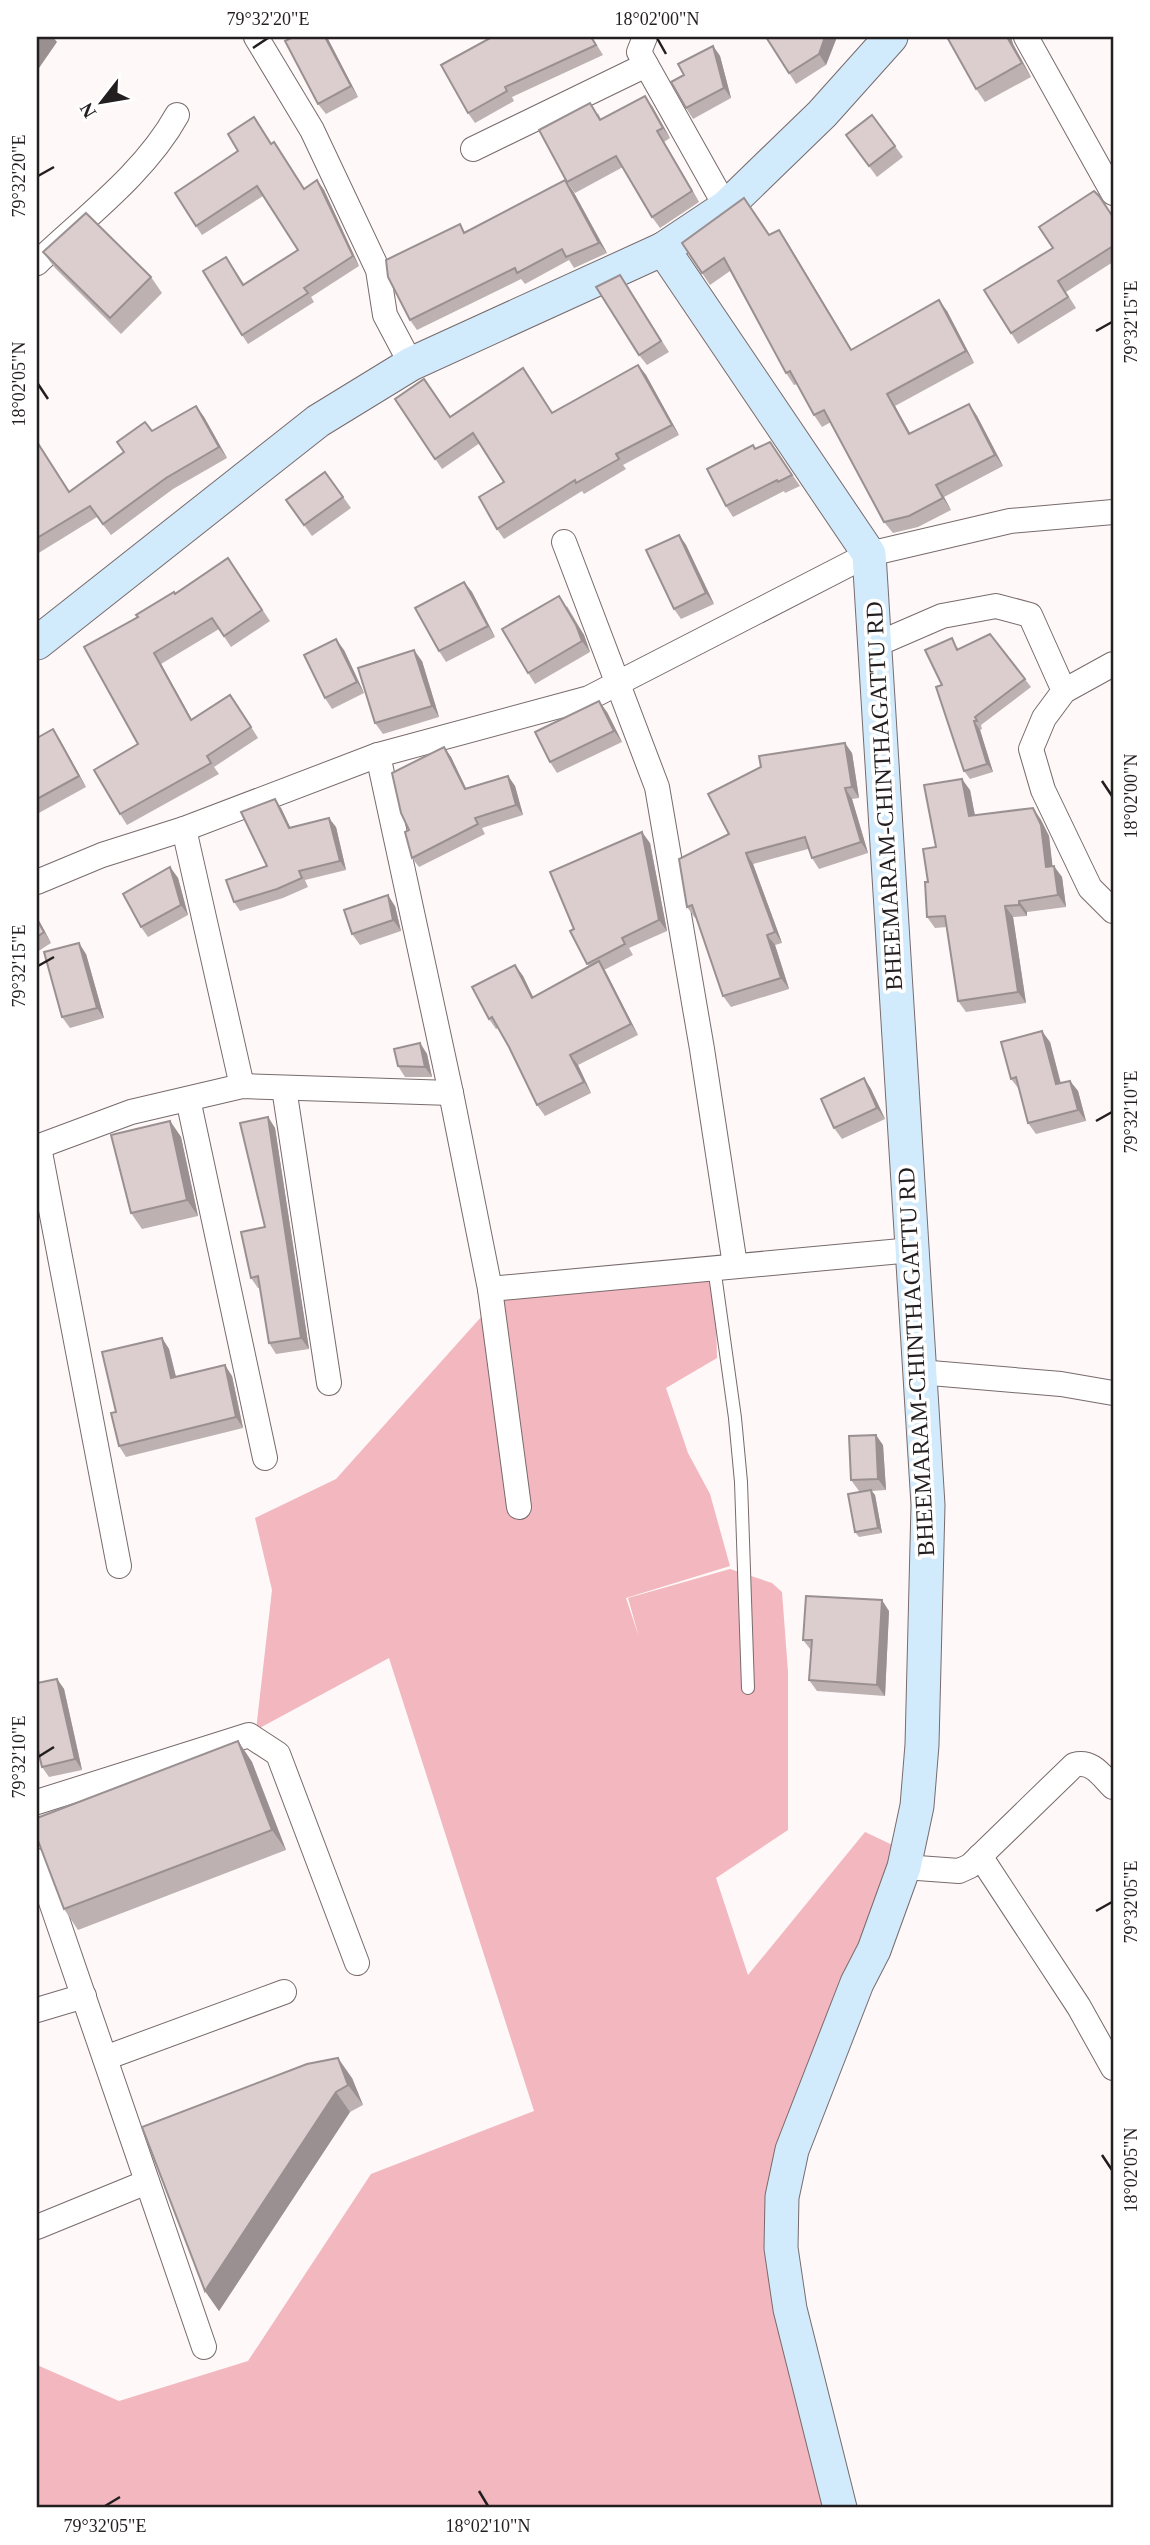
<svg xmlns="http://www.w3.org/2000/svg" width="1150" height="2545" font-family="Georgia,serif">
	<rect width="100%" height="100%" fill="#fef8f8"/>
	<path fill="#f2b7bf" d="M715 1279 717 1358 666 1388 688 1453 710 1494 730 1566 626 1598 639 1637 628 1598 730 1569 772 1583 782 1592 788 1672V1830L716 1878 748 1975 865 1832 901 1849 772 2186 832 2508H37V2365L119 2401 248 2361 371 2174 534 2111 389 1658 256 1730 272 1590 255 1518 336 1479 499 1297Z"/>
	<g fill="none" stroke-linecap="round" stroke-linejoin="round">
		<g stroke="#786b6c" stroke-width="14">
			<path id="lane" d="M714 1267 735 1418 741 1482 748 1688"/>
		</g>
		<g stroke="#786b6c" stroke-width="26">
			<g id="street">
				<path d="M256 37 312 130 378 270 385 315 411 364"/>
				<path d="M645 37 639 52 726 207"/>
				<path d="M1026 37 1113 193"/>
				<path d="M473 149 646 65"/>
				<path d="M37 263C84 218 145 173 177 115"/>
				<path d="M564 542 657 787 702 1049 735 1265"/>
				<path d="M875 645 942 616 996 606 1030 615 1064 691"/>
				<path d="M1113 664 1064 691 1044 718 1031 749 1043 790 1090 888 1113 911"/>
				<path d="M378 755 451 1093 490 1289 519 1507"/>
				<path d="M184 829 242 1086"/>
				<path d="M37 882 102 855 184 829 378 755 589 698 869 554 1010 521 1113 512"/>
				<path d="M284 1088 329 1383"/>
				<path d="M188 1099 265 1458"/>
				<path d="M37 1147 131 1112 242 1086 451 1093"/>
				<path d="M39 1147 119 1566"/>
				<path d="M490 1289 912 1250"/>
				<path d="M919 1372 1061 1384 1113 1393"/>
				<path d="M37 1802 249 1735 278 1754 357 1963"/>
				<path d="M980 1856 1079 2007 1113 2068"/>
				<path d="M37 1861 204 2347"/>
				<path d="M904 1867 959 1871 970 1866 1074 1765C1092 1760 1101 1775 1113 1787"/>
				<path d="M37 2010 84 1996"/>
				<path d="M105 2058 284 1992"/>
				<path d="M37 2227 147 2182"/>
			</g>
		</g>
		<g stroke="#786b6c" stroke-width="35">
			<g id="secondary">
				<path d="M663 249 869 554 928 1505 922 1745 917 1806 904 1867 874 1950 857 1983 792 2150 782 2197 781 2248 790 2309 840 2508"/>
				<path d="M37 643 318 421 411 364 663 249 726 207 822 114 891 37"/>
			</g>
		</g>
		<use href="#lane" stroke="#fff" stroke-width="12"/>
		<use href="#street" stroke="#fff" stroke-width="24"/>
		<use href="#secondary" stroke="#d1eafc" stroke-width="33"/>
	</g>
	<g fill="#bdb1b2">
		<path d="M293 37H327L358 97 326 114 318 104Z"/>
		<path d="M492 37H592L603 55 512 97 514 101 475 123 468 113Z"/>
		<path d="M837 37 826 65 796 84 789 73Z"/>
		<path d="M947 37H1011L1013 44 1031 77 985 102 976 89Z"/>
		<path d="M713 46 720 56 731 98 693 119 686 108 684 75Z"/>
		<path d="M652 106 670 138 664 142 699 202 660 228 652 217 623 167 575 193 567 182 598 113 601 119Z"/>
		<path d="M872 115 903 157 877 177 846 135Z"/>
		<path d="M254 117 271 143 280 151 304 189 317 180 324 190 359 266 311 297 314 302 248 344 242 335 226 257 244 284 298 250 263 196 202 235 196 226 238 151Z"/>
		<path d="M565 180 573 191 607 253 574 268 569 260 525 284 521 279 417 330 410 320 465 232Z"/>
		<path d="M1113 216V262L1066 292 1076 308 1018 344 1011 333Z"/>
		<path d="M770 235 787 242 852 350 947 311 974 363 895 406 910 433 969 404 977 416 1003 466 944 497 951 510 918 527 893 533 884 522 831 422 822 427 814 415 797 384 794 385 786 373 730 271 710 285 682 243Z"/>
		<path d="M43 252 151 277 162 293 121 334 54 267Z"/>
		<path d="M620 275 669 352 647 365 639 355Z"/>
		<path d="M638 365 646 375 679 435 623 465 626 469 584 494 582 491 504 539 497 529 504 482 480 443 442 469 395 399 450 417 552 412Z"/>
		<path d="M196 406 204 417 227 458 173 489 111 535 97 517 37 554V442L70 492 152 431Z"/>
		<path d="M770 442 800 486 785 493 784 491 733 517 726 506 756 449Z"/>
		<path d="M325 472 351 508 312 536 286 500Z"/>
		<path d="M679 535 686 545 714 604 681 619 674 609Z"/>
		<path d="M228 558 270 621 231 647 219 629 161 664 192 720 238 706 258 738 214 767 219 774 127 825 120 814 138 744V617Z"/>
		<path d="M464 582 472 592 495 637 446 662 439 651Z"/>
		<path d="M567 606 584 635 590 652 535 684 528 673Z"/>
		<path d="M990 634 1031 687 981 725 982 729 980 730 993 772 970 779 964 771 942 685 957 646 958 649Z"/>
		<path d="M344 650 364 693 332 709 325 698Z"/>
		<path d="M422 661 439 717 383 734 375 723Z"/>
		<path d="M607 712 622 742 557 773 550 762Z"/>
		<path d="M37 738 60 740 86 787 37 814Z"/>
		<path d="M444 747 451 757 466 788 508 776 515 786 523 815 482 828 485 834 419 867 412 858 409 830Z"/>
		<path d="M852 753 859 798 852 799 868 853 819 869 812 858 808 849 753 864 782 943 775 945 789 989 731 1007 723 996 696 917 695 918 687 907 729 834Z"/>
		<path d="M970 790 975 815 1033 808 1041 820 1049 836 1052 866 1062 877 1066 907 1027 912V916L1013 917 1026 1003 966 1012 958 1001 947 927 935 928 927 917 928 882 936 847Z"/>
		<path d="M281 808 290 828 336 827 346 870 305 880 308 887 283 898 240 911 234 902 267 866Z"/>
		<path d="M650 843 667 931 629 948 633 955 604 970 638 1035 578 1065 591 1093 545 1116 537 1105 509 1047 498 1028 496 1029 489 1019 515 965 523 976 533 997 589 967 574 929Z"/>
		<path d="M170 867 178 878 188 915 148 937 141 927Z"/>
		<path d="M395 906 401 931 360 945 352 934Z"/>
		<path d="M37 917 51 943 37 952Z"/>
		<path d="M86 954 104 1018 70 1028 62 1017Z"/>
		<path d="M1050 1042 1060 1083 1070 1081 1078 1091 1086 1121 1036 1134 1028 1123 1019 1089 1011 1079Z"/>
		<path d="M420 1043 427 1054 432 1077H405L398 1066Z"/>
		<path d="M864 1078 871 1089 885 1119 842 1139 834 1128Z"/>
		<path d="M268 1117 275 1128 309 1349 276 1354 269 1343 260 1288H258L251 1278 265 1227Z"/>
		<path d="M170 1121 181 1137 198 1216 142 1229 131 1213Z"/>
		<path d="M162 1338 169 1349 176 1377 232 1376 243 1428 126 1457 119 1446 116 1412Z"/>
		<path d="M883 1445 886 1490 871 1491 875 1495 882 1533 859 1537 855 1532 866 1491H859L851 1480Z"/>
		<path d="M889 1611 885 1696 817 1691 809 1680 811 1650 803 1640Z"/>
		<path d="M57 1679 64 1689 82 1770 49 1777 42 1767Z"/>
		<path d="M238 1741 252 1762 286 1850 78 1930 64 1909Z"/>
		<path d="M352 2078 363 2105 350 2112 219 2311 205 2291 142 2127Z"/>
	</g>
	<g fill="#9a9091">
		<path d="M40 37H53L57 42 37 71V42Z"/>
		<path d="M325 37H327L358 97 351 86Z"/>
		<path d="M825 37H837L826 65 819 54Z"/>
		<path d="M1007 37H1011L1013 44 1031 77 1022 63Z"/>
		<path d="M713 46 720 56 731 98 724 88Z"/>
		<path d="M645 96 652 106 670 138 663 128Z"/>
		<path d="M657 131 664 142 699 202 692 191Z"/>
		<path d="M317 180 324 190 359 266 353 256Z"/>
		<path d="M565 180 573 191 607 253 599 243Z"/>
		<path d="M779 230 787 242 859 362 851 350Z"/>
		<path d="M939 300 947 311 974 363 966 351Z"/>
		<path d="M638 365 646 375 679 435 672 425Z"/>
		<path d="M887 394 895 406 917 446 909 434Z"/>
		<path d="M969 404 977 416 1003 466 995 455Z"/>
		<path d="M196 406 204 417 227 458 219 447Z"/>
		<path d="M936 485 944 497 951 510 943 498Z"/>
		<path d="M679 535 686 545 714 604 706 593Z"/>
		<path d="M464 582 472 592 495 637 488 626Z"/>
		<path d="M559 596 584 635 590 652 582 641Z"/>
		<path d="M336 639 344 650 364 693 357 682Z"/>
		<path d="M414 650 422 661 439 717 432 706Z"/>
		<path d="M154 653 161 664 198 731 191 720Z"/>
		<path d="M599 701 607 712 622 742 614 731Z"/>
		<path d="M974 721 980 730 993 772 987 764Z"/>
		<path d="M53 729 60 740 86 787 79 776Z"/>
		<path d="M845 743 852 753 859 798 852 787Z"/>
		<path d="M444 747 451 757 471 799 465 789Z"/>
		<path d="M508 776 515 786 523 815 516 805Z"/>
		<path d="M962 779 970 790 977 827 969 816Z"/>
		<path d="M845 788 852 799 868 853 861 842Z"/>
		<path d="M275 799 281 808 295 837 289 828Z"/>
		<path d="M1033 808 1041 820 1049 836 1054 878 1046 867Z"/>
		<path d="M329 818 336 827 346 870 340 861Z"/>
		<path d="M642 832 650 843 667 931 659 920Z"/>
		<path d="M746 853 753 864 782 943 775 932Z"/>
		<path d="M1054 866 1062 877 1066 907 1058 895Z"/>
		<path d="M170 867 178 878 188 915 181 905Z"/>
		<path d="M388 895 395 906 401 931 393 920Z"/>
		<path d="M1019 901 1027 912V916L1019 905Z"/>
		<path d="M1005 906 1013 917 1026 1003 1018 992Z"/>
		<path d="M37 917 51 943 44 932 37 920Z"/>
		<path d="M767 935 775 945 789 989 781 978Z"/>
		<path d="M79 943 86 954 104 1018 97 1008Z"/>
		<path d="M599 961 606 972 638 1035 631 1024Z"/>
		<path d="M515 965 523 976 539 1009 532 998Z"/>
		<path d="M1042 1031 1050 1042 1064 1095 1056 1084Z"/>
		<path d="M420 1043 427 1054 432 1077 425 1067Z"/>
		<path d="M570 1055 578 1065 591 1093 584 1082Z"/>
		<path d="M864 1078 871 1089 885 1119 877 1108Z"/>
		<path d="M1070 1081 1078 1091 1086 1121 1078 1110Z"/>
		<path d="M268 1117 275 1128 309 1349 301 1338Z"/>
		<path d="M170 1121 181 1137 198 1216 187 1200Z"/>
		<path d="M162 1338 169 1349 179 1389 171 1378Z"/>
		<path d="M225 1365 232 1376 243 1428 236 1417Z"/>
		<path d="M876 1435 883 1445 886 1490 878 1479Z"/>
		<path d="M871 1490 875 1495 882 1533 878 1528Z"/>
		<path d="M882 1600 889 1611 885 1696 877 1685Z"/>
		<path d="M57 1679 64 1689 82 1770 75 1759Z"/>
		<path d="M238 1741 252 1762 286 1850 272 1830Z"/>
		<path d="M338 2058 352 2078 363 2105 348 2085Z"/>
		<path d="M336 2092 350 2112 219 2311 205 2291Z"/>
	</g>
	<g fill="#dccecf" stroke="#9a9091" stroke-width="2">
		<path d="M293 37H325L351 86 318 104 285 41Z"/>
		<path d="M492 37H591L596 45 505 87 507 91 468 113 441 65Z"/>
		<path d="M766 37H825L819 54 789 73Z"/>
		<path d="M947 37H1007L1022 63 976 89Z"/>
		<path d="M713 46 724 88 686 108 671 82 684 75 678 64Z"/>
		<path d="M645 96 663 128 657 131 692 191 652 217 616 156 567 182 539 130 590 103 600 120Z"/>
		<path d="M872 115 895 146 869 166 846 135Z"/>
		<path d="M254 117 271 144 274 142 304 189 317 180 353 256 304 288 308 293 242 335 203 271 226 257 243 285 298 250 257 186 196 226 175 193 238 151 228 134Z"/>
		<path d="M565 180 599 243 566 257 562 249 517 273 515 268 410 320 388 277 386 260 460 224 464 233Z"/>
		<path d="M1094 191 1099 196 1113 217V246L1058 281 1068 297 1011 333 984 290 1053 248 1039 227Z"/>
		<path d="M744 198 769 235 779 230 851 350 939 300 966 351 887 394 909 434 969 404 995 455 936 485 943 498 909 516 884 522 824 410 814 415 790 371 786 373 724 258 702 273 682 243Z"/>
		<path d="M86 213 151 277 110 318 43 252Z"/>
		<path d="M620 275 661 341 639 355 596 287Z"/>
		<path d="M638 365 672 425 616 454 619 459 576 483 575 480 497 529 479 497 504 482 473 433 435 459 395 399 424 379 450 417 523 368 552 413Z"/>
		<path d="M196 406 219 447 166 478 103 524 90 506 37 538V442L69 492 124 452 117 442 145 422 152 431Z"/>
		<path d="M770 442 792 475 778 482 777 480 726 506 707 469 753 445 755 449Z"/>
		<path d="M325 472 343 497 304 525 286 500Z"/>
		<path d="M679 535 706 593 674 609 646 550Z"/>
		<path d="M228 558 262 610 224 636 212 618 154 653 191 720 230 695 251 727 207 756 211 763 120 814 94 770 138 744 84 647 138 617 136 615 174 592 175 594Z"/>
		<path d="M464 582 488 626 439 651 415 608Z"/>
		<path d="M559 596 576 625 582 641 528 673 502 629Z"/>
		<path d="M990 634 1025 679 975 717 977 721H974L987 764 964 771 936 687 942 685 925 650 952 638 957 650Z"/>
		<path d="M336 639 357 682 325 698 304 655Z"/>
		<path d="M414 650 432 706 375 723 358 668Z"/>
		<path d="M599 701 614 731 550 762 535 732Z"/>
		<path d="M53 729 79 776 37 799V738Z"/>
		<path d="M845 743 852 787 845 788 861 842 812 858 805 837 746 853 775 932 767 935 781 978 723 996 692 905 687 907 679 859 729 834 708 794 761 767 759 756Z"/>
		<path d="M444 747 465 789 508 776 516 805 475 818 478 824 412 858 405 832 409 830 401 813 392 773Z"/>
		<path d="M962 779 969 816 1033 808 1041 825 1046 867 1054 866 1058 895 1019 901V905L1005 906 1018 992 958 1001 945 916 927 917 925 882H928L923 849 936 847 924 785Z"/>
		<path d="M275 799 289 828 329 818 340 861 299 871 302 878 277 889 234 902 226 880 267 866 241 812Z"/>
		<path d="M642 832 659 920 622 938 625 944 587 964 570 931 574 929 550 872Z"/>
		<path d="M170 867 181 905 141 927 123 894Z"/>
		<path d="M388 895 393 920 352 934 344 910Z"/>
		<path d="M37 920 44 932 37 937Z"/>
		<path d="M79 943 97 1008 62 1017 44 952Z"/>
		<path d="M599 961 631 1024 570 1055 584 1082 537 1105 509 1047 492 1017 489 1019 472 987 515 965 532 998Z"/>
		<path d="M1042 1031 1056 1084 1070 1081 1078 1110 1028 1123 1016 1077 1011 1079 1001 1042Z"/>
		<path d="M420 1043 425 1067 398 1066 394 1049Z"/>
		<path d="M864 1078 877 1108 834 1128 821 1099Z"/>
		<path d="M268 1117 301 1338 269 1343 258 1276 251 1278 241 1232 265 1227 240 1123Z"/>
		<path d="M170 1121 187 1200 131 1213 111 1135Z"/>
		<path d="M162 1338 171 1378 225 1365 236 1417 119 1446 111 1413 116 1412 102 1352Z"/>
		<path d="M876 1435 878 1479 851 1480 849 1436Z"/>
		<path d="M871 1490 878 1528 855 1532 848 1494Z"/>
		<path d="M806 1596 882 1600 877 1685 809 1680 812 1640H803Z"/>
		<path d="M57 1679 75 1759 42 1767 37 1746V1683Z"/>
		<path d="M238 1741 272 1830 64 1909 37 1838V1818Z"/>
		<path d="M338 2058 348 2085 336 2092 205 2291 142 2127 307 2064Z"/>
	</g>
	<path fill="none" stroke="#231e1f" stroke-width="2.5" d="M657 38 666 54M253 48 268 38M38 176 54 167M1096 331 1112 322M38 384 48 399M1102 781 1112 796M38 966 54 957M1096 1121 1112 1112M38 1757 54 1747M1096 1911 1112 1902M1102 2155 1112 2170M479 2491 488 2506M105 2506 120 2497"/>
	<g text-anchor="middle" stroke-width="7" stroke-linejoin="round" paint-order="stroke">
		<g font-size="24" fill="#231e1f" stroke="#fff">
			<text transform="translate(884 796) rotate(-93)" y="8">BHEEMARAM-CHINTHAGATTU RD</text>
			<text transform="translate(916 1362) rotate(-93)" y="8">BHEEMARAM-CHINTHAGATTU RD</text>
		</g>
	</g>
	<rect width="1150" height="2545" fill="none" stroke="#ffffff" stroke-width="77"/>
	<g transform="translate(102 102) rotate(239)" stroke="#ffffff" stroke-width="5" paint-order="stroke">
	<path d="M0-5L12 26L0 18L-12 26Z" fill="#231e1f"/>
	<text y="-10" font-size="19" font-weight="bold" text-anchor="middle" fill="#231e1f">N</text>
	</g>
	<rect x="38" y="38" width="1074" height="2468" fill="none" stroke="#231e1f" stroke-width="2.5"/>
	<g font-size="18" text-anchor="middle" fill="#231e1f">
		<text x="268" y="25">79°32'20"E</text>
		<text x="657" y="25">18°02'00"N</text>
		<text transform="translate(19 176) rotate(-90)" y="6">79°32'20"E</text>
		<text transform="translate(1131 322) rotate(-90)" y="6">79°32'15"E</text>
		<text transform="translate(19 384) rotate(-90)" y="6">18°02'05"N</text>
		<text transform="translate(1131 796) rotate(-90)" y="6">18°02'00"N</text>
		<text transform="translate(19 966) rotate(-90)" y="6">79°32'15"E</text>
		<text transform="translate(1131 1112) rotate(-90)" y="6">79°32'10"E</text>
		<text transform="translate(19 1757) rotate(-90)" y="6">79°32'10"E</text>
		<text transform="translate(1131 1902) rotate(-90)" y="6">79°32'05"E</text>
		<text transform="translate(1131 2170) rotate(-90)" y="6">18°02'05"N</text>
		<text x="105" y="2532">79°32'05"E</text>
		<text x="488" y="2532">18°02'10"N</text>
	</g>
</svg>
